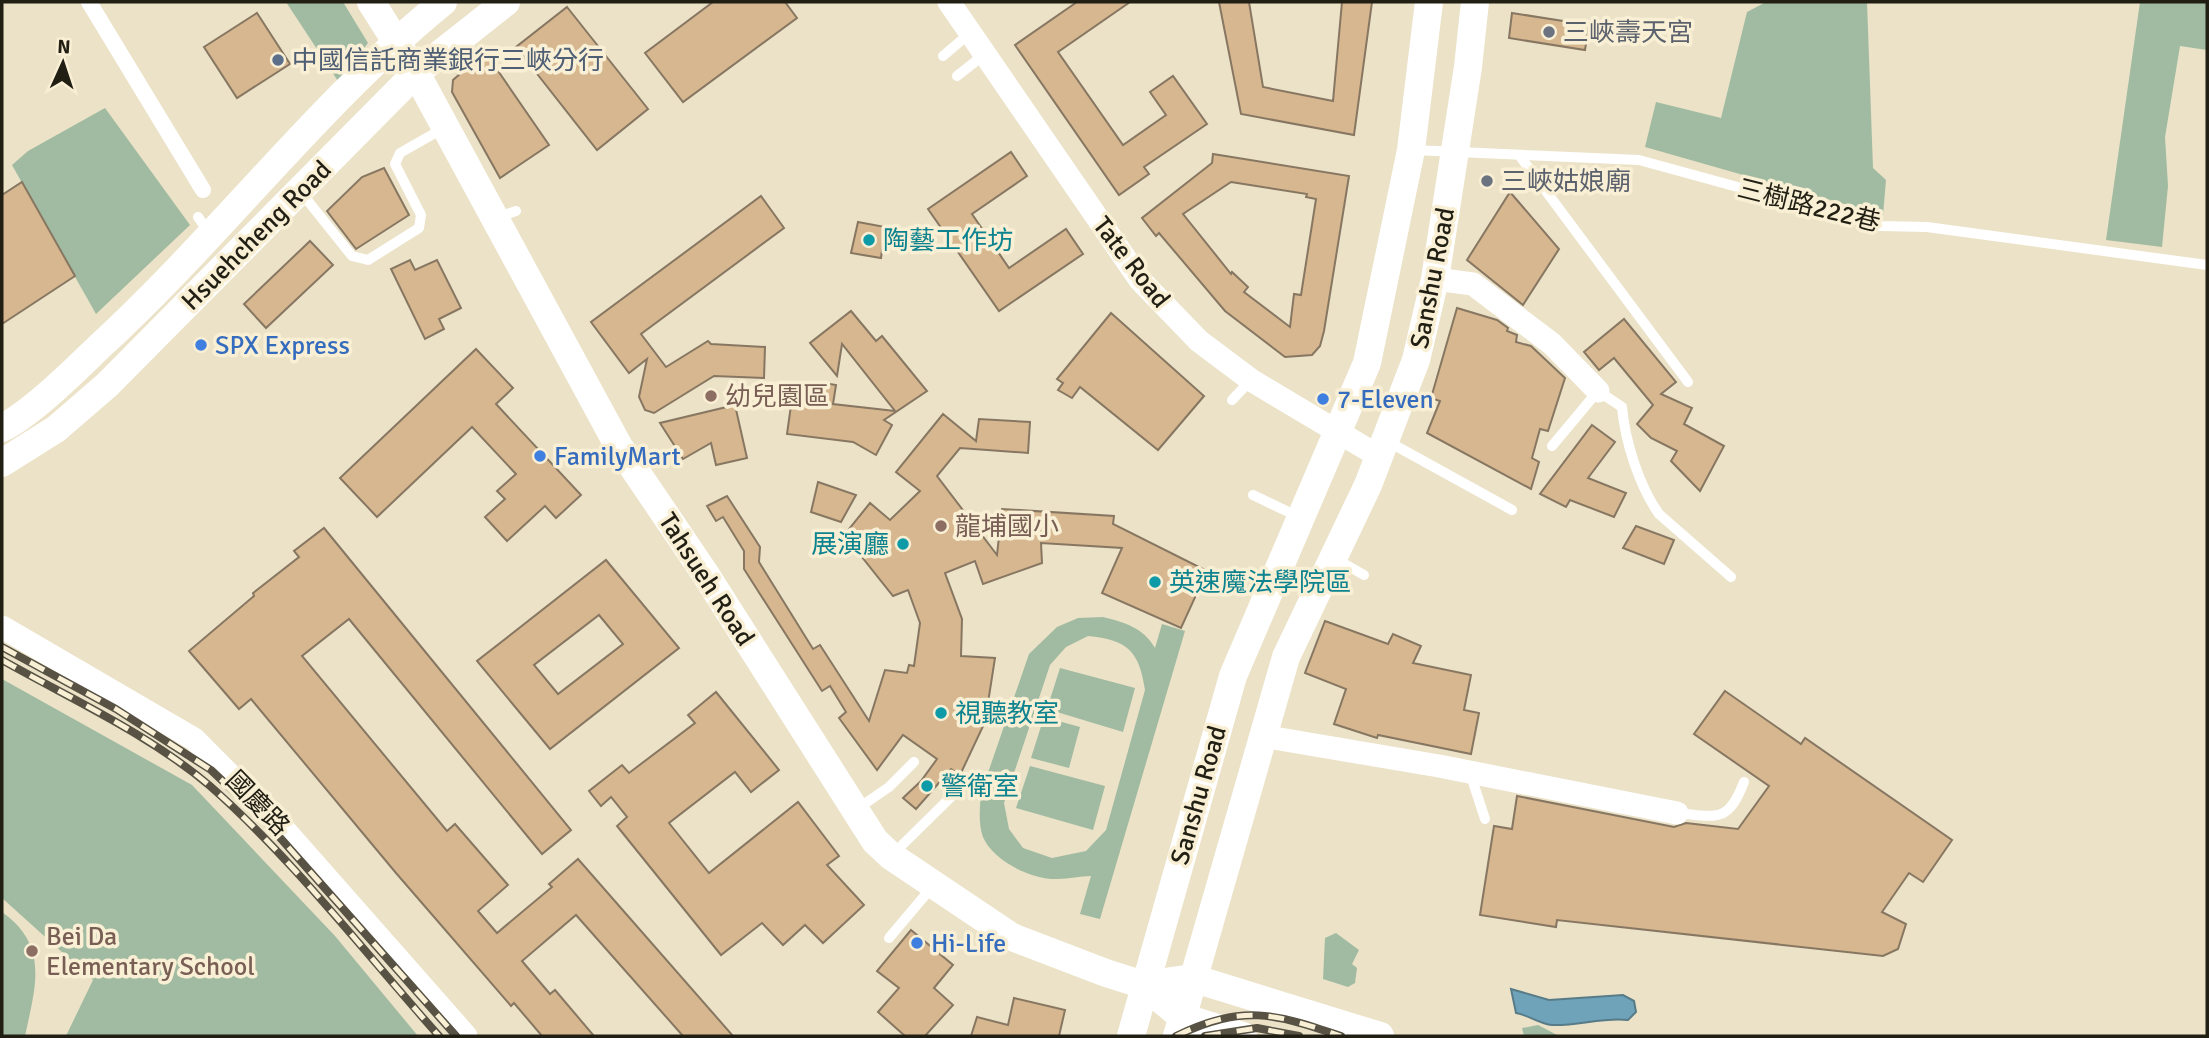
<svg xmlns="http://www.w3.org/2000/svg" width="2209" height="1038" font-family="Signika,'Noto Sans TC',sans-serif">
	<rect width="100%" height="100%" fill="#ebe2c7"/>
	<g fill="#a0bba1" fill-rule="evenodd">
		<path d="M286 2H343L368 43 338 81Z"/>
		<path d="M1766 2H1867L1873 168 1886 180 1883 215 1645 147 1656 102 1721 118 1747 12Z"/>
		<path d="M2140 2H2207V50L2180 46 2165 137 2168 186 2162 247 2106 240Z"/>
		<path d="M105 108 190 225 96 314 12 165 28 151Z"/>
		<path d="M1103 617C1124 622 1144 628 1155 648L1162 624 1185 631 1100 919 1080 914 1091 876C1080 876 1069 879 1058 879 1032 880 993 861 983 837 978 824 980 806 981 793L1029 654 1057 627 1078 618ZM1088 636C1127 640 1139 650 1145 690L1106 830 1086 851 1052 858 1023 848 1009 829 1004 803 1050 665 1066 647Z"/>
		<path d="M1060 668 1135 688 1123 732 1047 709Z"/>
		<path d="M2 679 192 785 335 936 418 1036H66L93 980 2 898Z"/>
		<path d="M1044 717 1080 727 1069 768 1031 758Z"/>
		<path d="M1030 766 1105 786 1093 830 1016 808Z"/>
		<path d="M2 912C50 946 35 988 25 1036H2Z"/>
		<path d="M1336 933 1359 950 1352 964 1357 968 1355 983 1348 987 1323 979 1325 938Z"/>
		<path d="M1538 1025 1559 1036H1524L1522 1028Z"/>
	</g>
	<path fill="#6fa3ba" stroke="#587b88" stroke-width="2" d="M1511 989 1549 1000 1623 995 1634 1001 1636 1012 1628 1020C1603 1017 1578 1026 1552 1025 1540 1024 1528 1015 1516 1013Z"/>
	<g fill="#d6b78f" stroke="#877762" stroke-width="2" fill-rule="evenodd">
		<path d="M713 2H785L797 18 683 102 645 53Z"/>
		<path d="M1077 2H1130L1058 52 1123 145 1166 115 1150 92 1173 76 1207 124 1144 167 1149 174 1119 195 1015 45Z"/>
		<path d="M1219 2H1249L1263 87 1333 101 1342 2H1372L1354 135 1241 114Z"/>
		<path d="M567 7 648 109 597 150 516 47Z"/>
		<path d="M257 13 290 64 237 98 204 47Z"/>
		<path d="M1512 13 1589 25 1585 50 1509 38Z"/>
		<path d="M485 52 549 145 500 178 452 92 453 80Z"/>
		<path d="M1011 152 1027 176 972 214 1009 268 1066 229 1083 254 999 311 928 209Z"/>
		<path d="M1213 154 1349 176 1324 331 1320 346 1312 355 1285 357 1225 311 1159 233 1156 236 1142 218 1212 163ZM1231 182 1307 194 1306 197 1316 199 1301 295 1294 294 1290 327 1244 292 1248 287 1232 272 1231 274 1183 214Z"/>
		<path d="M384 168 409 215 356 249 327 211 362 177Z"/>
		<path d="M22 182 75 276 2 324V195Z"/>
		<path d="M1510 192 1559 249 1523 305 1467 260Z"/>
		<path d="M761 196 784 228 641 334 666 367 708 341 711 344 765 347 764 378 714 376 654 413 645 410 639 397 647 359 629 373 591 322Z"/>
		<path d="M858 222 885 227 881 258 851 253Z"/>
		<path d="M310 241 333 265 266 328 244 304Z"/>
		<path d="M410 260 415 270 437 260 461 308 439 319 444 329 425 339 391 269Z"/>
		<path d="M1457 308 1497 320 1508 328 1507 331 1517 335 1516 342 1531 346 1565 378 1548 431 1540 429 1532 458 1539 462 1531 489 1427 433 1440 401 1431 398Z"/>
		<path d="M851 311 876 341 882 336 927 391 884 420 892 425 876 455 853 442 787 434 793 391 824 383 836 385 833 404 895 411 842 344 837 376 810 343Z"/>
		<path d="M1111 313 1204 396 1158 450 1080 387 1072 398 1058 390 1063 383 1057 379Z"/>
		<path d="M1624 319 1676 382 1661 394 1692 408 1684 424 1724 446 1700 491 1671 461 1677 451 1651 438 1637 424 1653 405 1614 358 1599 370 1584 352Z"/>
		<path d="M476 349 513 388 496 404 581 495 556 518 545 506 507 541 485 517 505 499 497 491 516 474 472 427 377 517 340 478Z"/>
		<path d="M735 405 747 458 716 465 711 443 683 459 660 423Z"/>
		<path d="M943 414 976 441 979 419 1030 422 1028 453 960 448 937 476 997 555 1002 509 1114 516 1113 524 1207 571 1181 628 1102 593 1122 548 1041 543 1042 563 983 584 975 561 945 573 962 619 961 656 995 658 985 722 960 775 951 769 916 809 903 798 921 781 937 759 903 735 877 770 839 718 846 712 830 686 822 691 744 569V551L723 517 716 521 707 506 727 496 760 547 759 562 813 649 820 645 869 721 885 670 907 673 909 665 914 666 920 623 908 590 893 596 858 552 867 543 849 529 870 503 890 520 920 491 896 472Z"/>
		<path d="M1592 425 1615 442 1588 478 1626 493 1614 517 1570 500 1566 507 1540 494Z"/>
		<path d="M818 482 856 495 841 522 811 512Z"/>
		<path d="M1636 526 1674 540 1664 564 1623 548Z"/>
		<path d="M324 528 571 830 542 854 349 619 302 656 447 831 455 824 508 885 478 911 497 933 552 887 549 884 578 859 733 1036H683L576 915 522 961 550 994 555 990 594 1036H542L514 1003 511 1006 396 873 251 699 239 709 189 651 254 596 253 593 299 557 294 551Z"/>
		<path d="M606 560 679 648 550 749 477 661ZM599 615 623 644 558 694 534 665Z"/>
		<path d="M1325 621 1388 644 1393 634 1421 646 1413 663 1471 675 1464 710 1479 713 1471 754 1378 735 1377 738 1334 724 1346 689 1305 673Z"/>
		<path d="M1725 691 1801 744 1805 738 1952 840 1923 882 1909 873 1882 912 1906 924 1898 949 1883 956 1557 920 1556 927 1480 915 1494 826 1512 829 1517 796 1674 827 1686 823 1738 829 1769 786 1694 734Z"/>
		<path d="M716 692 779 770 751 792 735 772 669 823 709 873 798 802 839 856 827 865 864 905 823 943 805 925 783 945 762 923 721 955 617 826 627 817 611 797 601 806 589 791 622 765 629 773 695 723 688 715Z"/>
		<path d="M911 930 953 965 934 988 953 1005 925 1036H905L878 1012 899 988 877 971Z"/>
		<path d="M1014 998 1065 1010 1059 1036H971L977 1017 1008 1025Z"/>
	</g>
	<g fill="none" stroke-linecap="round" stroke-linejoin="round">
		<g stroke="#fff" stroke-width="10">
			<path d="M943 56 970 33"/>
			<path d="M957 76 985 54"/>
			<path d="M1413 150 1639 160 1880 226 1927 227 2207 265"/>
			<path d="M1519 155 1688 382"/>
			<path d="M300 191 352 256 368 260 419 228 421 215 395 164 400 153 444 128"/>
			<path d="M198 217 203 224"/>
			<path d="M495 218 516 211"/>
			<path d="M1232 400 1251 380"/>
			<path d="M1387 441 1512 510"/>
			<path d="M1552 446 1598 391 1622 407C1625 441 1639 486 1659 514L1731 577"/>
			<path d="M1253 495 1301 518"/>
			<path d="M1336 559 1364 575"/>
			<path d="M1470 773 1485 819"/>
			<path d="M857 809 889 787 914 762"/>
			<path d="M1677 813C1718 817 1728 823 1744 782"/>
			<path d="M891 856 952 796"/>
			<path d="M889 938 932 887"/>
		</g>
		<path stroke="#fff" stroke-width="16" d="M89 2 203 190"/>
		<g stroke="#fff" stroke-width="23">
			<path d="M949 2 1140 280 1199 341 1251 380 1380 457"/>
			<path d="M1435 279 1473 284 1552 344 1598 391"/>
			<path d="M2 627 194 739 282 827 466 1036"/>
			<path d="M1262 736 1439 766 1677 813"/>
		</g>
		<g stroke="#fff" stroke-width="28">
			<path d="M371 2 416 73 618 445 704 572 875 841 891 856 1012 937 1106 973 1144 985 1192 978 1380 1036"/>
			<path d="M2 428C32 413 74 371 99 347 219 237 317 105 443 2"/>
			<path d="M2 463 56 429 107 385 416 73 506 2"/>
			<path d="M1144 985 1182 1017 1243 1036"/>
			<path d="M1131 1036 1233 676 1367 363 1411 150 1429 2"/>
			<path d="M1177 1036 1286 657 1368 485 1416 360 1435 279 1468 67 1475 2"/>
		</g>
		<g stroke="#575244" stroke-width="8">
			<g id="rail">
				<path d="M2 647 116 709 211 770 267 823 456 1036"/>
				<path d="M2 660C71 699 149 734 210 786 292 858 366 954 439 1036"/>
				<path d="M1176 1036C1243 1004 1273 1013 1341 1036"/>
				<path d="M1205 1036 1257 1028 1299 1036"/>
			</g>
		</g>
		<use href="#rail" stroke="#f8efd4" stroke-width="5" stroke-dasharray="16" stroke-linecap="butt"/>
	</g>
	<g fill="#6b7280" stroke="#f8efd4" stroke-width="2.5">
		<circle cx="1549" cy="32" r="7"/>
		<circle cx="1487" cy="181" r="7"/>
	</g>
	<circle fill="#5c6f8a" stroke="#f8efd4" stroke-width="2.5" cx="278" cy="60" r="7"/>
	<g fill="#0f9aa8" stroke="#f8efd4" stroke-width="2.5">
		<circle cx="869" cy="240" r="7"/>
		<circle cx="903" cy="544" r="7"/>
		<circle cx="1155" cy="582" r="7"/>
		<circle cx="941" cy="713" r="7"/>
		<circle cx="927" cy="786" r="7"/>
	</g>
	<g fill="#3f7fe0" stroke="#f8efd4" stroke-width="2.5">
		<circle cx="201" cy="345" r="7"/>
		<circle cx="1323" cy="399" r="7"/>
		<circle cx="540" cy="456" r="7"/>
		<circle cx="917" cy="943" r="7"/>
	</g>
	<g fill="#8d6e63" stroke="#f8efd4" stroke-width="2.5">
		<circle cx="711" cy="396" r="7"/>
		<circle cx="941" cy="526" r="7"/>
		<circle cx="32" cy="951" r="7"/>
	</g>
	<g text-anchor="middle" stroke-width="7" stroke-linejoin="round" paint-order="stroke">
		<g font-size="26" fill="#5b616d" stroke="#f8efd4" text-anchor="start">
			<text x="1563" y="41">三峽壽天宮</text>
			<text x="1501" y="190">三峽姑娘廟</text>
		</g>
		<g font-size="26" fill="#4e5e75" stroke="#f8efd4" text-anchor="start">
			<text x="292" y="69">中國信託商業銀行三峽分行</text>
		</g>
		<g font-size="26" fill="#211e14" stroke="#f8efd4">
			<text transform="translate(1809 205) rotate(14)" y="9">三樹路222巷</text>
			<text transform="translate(256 235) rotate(-45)" y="9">Hsuehcheng Road</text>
			<text transform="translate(1132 262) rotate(52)" y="9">Tate Road</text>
			<text transform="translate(1432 278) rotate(-79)" y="9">Sanshu Road</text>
			<text transform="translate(707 579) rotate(57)" y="9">Tahsueh Road</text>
			<text transform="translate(1198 795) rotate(-74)" y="9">Sanshu Road</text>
			<text transform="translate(258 803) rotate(46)" y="9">國慶路</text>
		</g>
		<g font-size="26" fill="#0d838f" stroke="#f8efd4" text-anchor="start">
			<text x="883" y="249">陶藝工作坊</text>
			<text x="889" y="553" text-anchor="end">展演廳</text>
			<text x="1169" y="591">英速魔法學院區</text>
			<text x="955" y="722">視聽教室</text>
			<text x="941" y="795">警衛室</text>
		</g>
		<g font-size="26" fill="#366cbe" stroke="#f8efd4" text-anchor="start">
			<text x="215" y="354">SPX Express</text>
			<text x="1337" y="408">7-Eleven</text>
			<text x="554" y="465">FamilyMart</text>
			<text x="931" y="952">Hi-Life</text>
		</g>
		<g font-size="26" fill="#785e54" stroke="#f8efd4" text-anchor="start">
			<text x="725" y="405">幼兒園區</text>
			<text x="955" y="535">龍埔國小</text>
			<text x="46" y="945">Bei Da<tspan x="46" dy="30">Elementary School</tspan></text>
		</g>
	</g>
	<rect width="2209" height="1038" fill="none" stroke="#211e14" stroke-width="7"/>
	<g transform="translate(63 63) rotate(3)" stroke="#f8efd4" stroke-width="5" paint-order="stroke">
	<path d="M0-5L12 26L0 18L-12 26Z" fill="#211e14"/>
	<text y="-10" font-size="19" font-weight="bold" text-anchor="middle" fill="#211e14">N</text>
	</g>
</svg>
